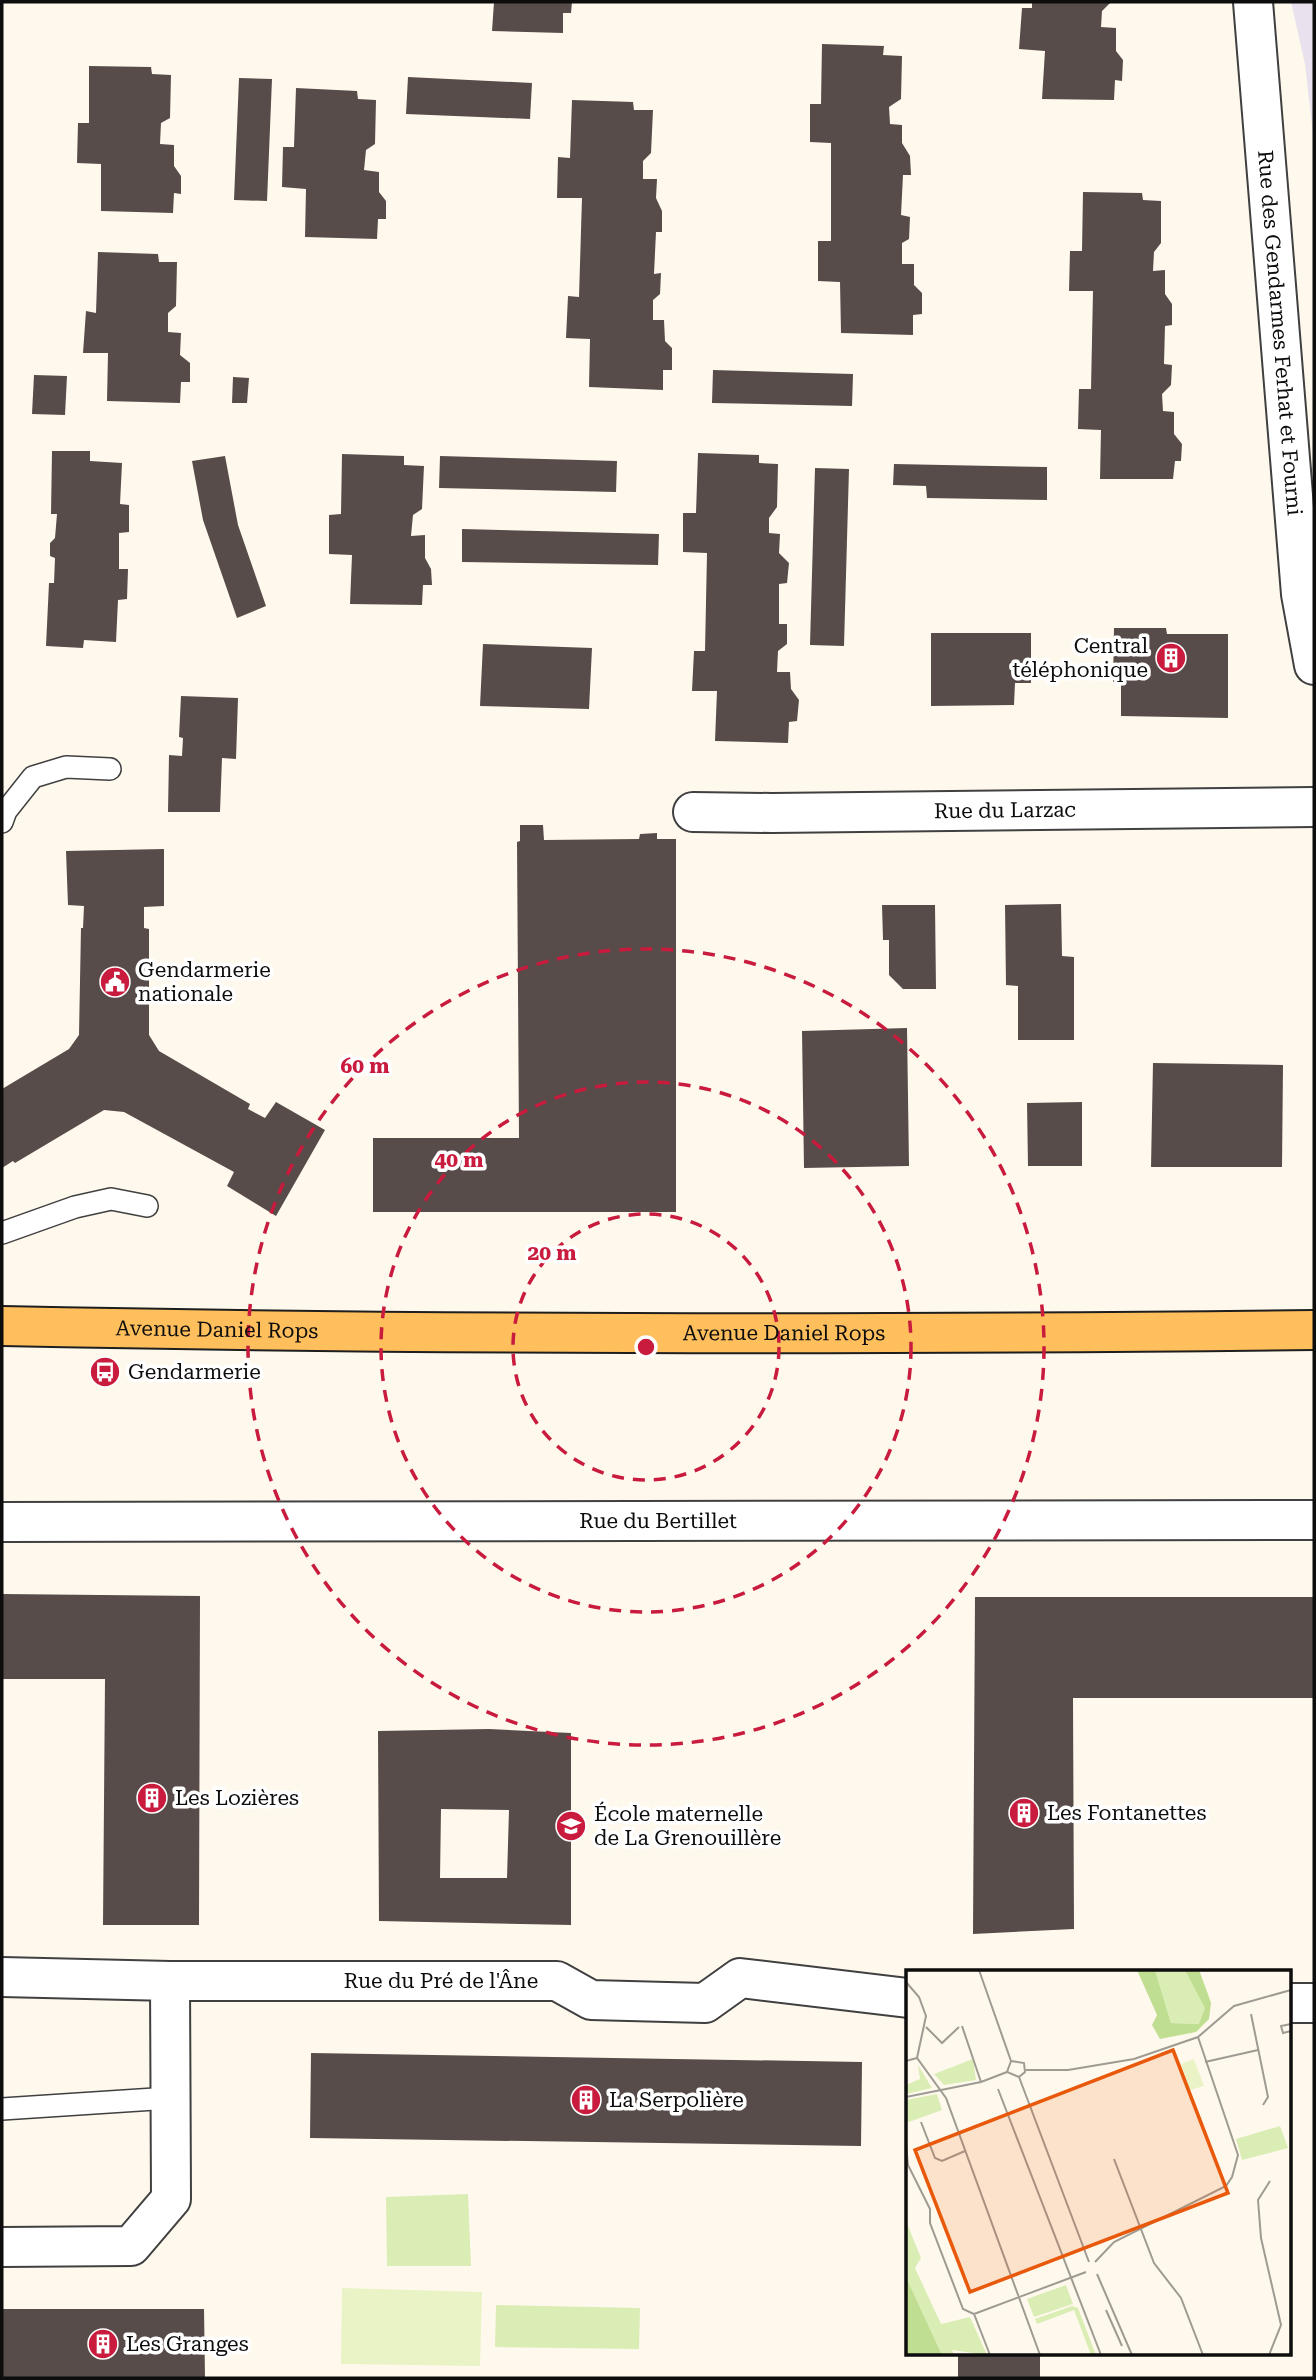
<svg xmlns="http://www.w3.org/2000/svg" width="1316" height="2380" font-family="'Roboto Serif',serif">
	<rect width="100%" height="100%" fill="#fff9ed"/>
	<path fill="#e9e1ed" d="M1291 2H1314V143L1305 64Z"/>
	<g fill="#daedb4">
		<path d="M468 2194 471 2266H387L386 2197Z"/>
		<path d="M496 2305 640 2308 639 2349 495 2347Z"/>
	</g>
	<path fill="#eaf3c6" d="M342 2288 482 2292 480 2366 341 2364Z"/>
	<g fill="#574c49" fill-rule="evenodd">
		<path d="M494 2H572L571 13H563V33L492 31Z"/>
		<path d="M1032 2H1111L1102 11 1101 27 1116 28V51L1123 60 1122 81 1115 80 1114 100 1042 99 1045 51 1019 49 1022 8H1032Z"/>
		<path d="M822 44 884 46 883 55 902 56 901 99 889 107 890 124 902 125V143L910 156 911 175H903L901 215 910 217 909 239 902 243V264H914V285L922 293V314L913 315V335L841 333 840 282 818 281V241H831V143L810 142V104H821Z"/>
		<path d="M89 66 151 67 152 74 171 75 170 118 161 123 160 144 174 145V166L181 176V194L174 193 173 213 101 211V164L77 163 78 123H89Z"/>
		<path d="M408 77 532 83 530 119 406 114Z"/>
		<path d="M239 78 272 79 267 201 234 200Z"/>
		<path d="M296 88 357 91 358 99 376 100 375 144 366 150 364 170 379 172V192L386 201V219H378L377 239 305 237 306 189 282 187 283 147H294Z"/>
		<path d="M572 100 633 102 634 110H653L651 153 643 161V179H657L656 198 662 211V232H656L654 274 661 273 660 294 653 300V320H664L665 341 672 348V370H663V390L589 387 590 339 566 338 568 296 579 297 582 198H557L558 157 570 158Z"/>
		<path d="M1083 192 1142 193 1143 200 1161 201V243L1154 252 1153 271 1165 270V294L1172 304V325L1165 326 1164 364 1172 365 1171 385 1162 394 1163 411 1174 412V434L1182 444 1181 461H1175L1173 479H1100L1101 430 1078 429 1079 389H1091L1093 291H1069L1070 251H1082Z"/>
		<path d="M98 252 158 254 159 262H177L176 306 168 313V332L181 333 180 355 190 363V382H181L180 403 107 401 108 353H83L86 311 96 313Z"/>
		<path d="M713 370 853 374 852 406 712 403Z"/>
		<path d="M34 375 67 376 65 415 32 414Z"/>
		<path d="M233 377 249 378 247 403H232Z"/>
		<path d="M52 451H90V461L122 463 120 504 129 505V532L119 533V569H128L127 599 118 600 116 642 84 640 83 648 46 646 49 583H54L55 558 50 556V543L55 538 57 514H51Z"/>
		<path d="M698 453 759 455V463L778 464 777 507 769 518V533L780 534 779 553 789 563 787 583 779 584V624H787V644L778 651 777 672H790L791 689 799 700 797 721 789 722 788 743 715 741 717 691H692L694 651H705L707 553 683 552V513H696Z"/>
		<path d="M342 454 404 456V465L424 466 422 509 413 515 411 536 425 535V558L431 569 432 585H423L422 605 350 604 352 555 329 554V515L341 514Z"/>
		<path d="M225 456 238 525 266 606 237 618 203 520 192 461Z"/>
		<path d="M440 456 617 461 616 492 439 488Z"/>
		<path d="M894 464 1047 467V500L927 498 926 486 893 485Z"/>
		<path d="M815 468 849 469 844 646 810 645Z"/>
		<path d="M462 529 659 534 658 565 462 562Z"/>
		<path d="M1114 628H1166L1167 634H1228V718L1121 716V682H1113Z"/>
		<path d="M931 633H1031V683H1015L1014 705 931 706Z"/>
		<path d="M483 644 592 648 589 709 480 706Z"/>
		<path d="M181 696 238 698 236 759 222 758 220 812H168L169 755 182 756 183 738 179 737Z"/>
		<path d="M520 825H543L544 840 639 839 640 834 657 833V839H676V1212H373V1138H519L517 842 520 841Z"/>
		<path d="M164 849V906L144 907V928L149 929V1035L159 1051 250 1104 248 1109 265 1118 276 1102 325 1130 276 1216 227 1186 234 1172 124 1112 104 1110 15 1163 13 1161 2 1168V1089L69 1049 79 1035 81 928H83L84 906 68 905 66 851Z"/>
		<path d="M1061 904 1062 956 1074 957V1040H1018V986L1006 985 1005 905Z"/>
		<path d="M882 905H935L936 989H903L889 975V940H883Z"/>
		<path d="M907 1028 909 1166 804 1168 802 1031Z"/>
		<path d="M1153 1063 1283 1065 1282 1167H1151Z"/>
		<path d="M1082 1102V1166H1028L1027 1103Z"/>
		<path d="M2 1594 200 1596 199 1925H103L105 1679H2Z"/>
		<path d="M975 1597H1314V1698H1073L1074 1929 973 1934Z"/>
		<path d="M489 1729 571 1733V1925L379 1921 378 1731ZM441 1809 509 1810 507 1878H440Z"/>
		<path d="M311 2053 862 2062 861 2146 310 2138Z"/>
		<path d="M2 2309H204L205 2378H2Z"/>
		<rect x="958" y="2354" width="82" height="24"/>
	</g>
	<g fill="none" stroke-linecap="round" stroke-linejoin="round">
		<g stroke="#404040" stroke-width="24">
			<g id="lane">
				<path d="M2 822 6 811 33 777 66 767 110 769"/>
				<path d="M2 1233 75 1207 111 1199 147 1206"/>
				<path d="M2 2109 170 2098"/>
			</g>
		</g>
		<g stroke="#404040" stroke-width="42">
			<g id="street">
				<path id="s1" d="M1253 2 1301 594 1314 665"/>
				<path id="s2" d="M693 812 772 813 1314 807"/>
				<path id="s3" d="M2 1522 1314 1520"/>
				<path id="s4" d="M2 1977 170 1981H557L591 2000 705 2003 740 1978 908 1998"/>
				<path d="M1290 2003H1314"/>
				<path d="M2 2247 131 2246 171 2199 170 1981"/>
			</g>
		</g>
		<g stroke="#1e1e1e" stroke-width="42">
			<g id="primary">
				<path id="s5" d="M2 1326C439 1335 877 1335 1314 1330"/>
			</g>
		</g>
		<use href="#lane" stroke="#fff" stroke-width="21"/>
		<use href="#street" stroke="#fff" stroke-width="38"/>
		<use href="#primary" stroke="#ffbf5d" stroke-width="38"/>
	</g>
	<g fill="none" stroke="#c81b3d" stroke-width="3.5" stroke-dasharray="12 9">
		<circle cx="646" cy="1347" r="133"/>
		<circle cx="646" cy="1347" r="265"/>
		<circle cx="646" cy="1347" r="398"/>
	</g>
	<defs>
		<g id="building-disc" transform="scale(1.575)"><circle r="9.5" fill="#c81b3d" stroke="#fff"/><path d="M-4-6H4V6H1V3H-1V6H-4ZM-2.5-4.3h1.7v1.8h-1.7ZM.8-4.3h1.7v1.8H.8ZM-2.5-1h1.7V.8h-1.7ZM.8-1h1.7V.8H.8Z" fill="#fff"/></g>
		<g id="civic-disc" transform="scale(1.575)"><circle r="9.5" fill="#c81b3d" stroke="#fff"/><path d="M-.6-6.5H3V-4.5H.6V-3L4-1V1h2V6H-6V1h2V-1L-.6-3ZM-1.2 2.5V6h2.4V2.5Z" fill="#fff"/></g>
		<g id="bus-disc" transform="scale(1.575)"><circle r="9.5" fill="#c81b3d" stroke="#fff"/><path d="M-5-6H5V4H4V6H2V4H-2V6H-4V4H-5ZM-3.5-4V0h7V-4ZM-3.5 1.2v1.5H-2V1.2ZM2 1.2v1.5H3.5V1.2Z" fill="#fff"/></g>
		<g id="school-disc" transform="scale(1.575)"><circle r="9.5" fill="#c81b3d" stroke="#fff"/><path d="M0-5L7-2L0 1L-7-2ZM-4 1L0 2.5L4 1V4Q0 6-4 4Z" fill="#fff"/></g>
	</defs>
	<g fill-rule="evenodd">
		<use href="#building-disc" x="1171" y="658"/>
		<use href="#civic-disc" x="115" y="982"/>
		<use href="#bus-disc" x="105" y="1372"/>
		<use href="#building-disc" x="152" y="1798"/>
		<use href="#building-disc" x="1024" y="1813"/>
		<use href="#school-disc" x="571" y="1826"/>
		<use href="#building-disc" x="586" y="2100"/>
		<use href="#building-disc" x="103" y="2344"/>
	</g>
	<g text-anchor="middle" stroke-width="7" stroke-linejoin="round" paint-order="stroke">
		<g font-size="21" fill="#0d0d0d" stroke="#fff">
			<text dy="7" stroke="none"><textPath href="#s1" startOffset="332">Rue des Gendarmes Ferhat et Fourni</textPath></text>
			<text dy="7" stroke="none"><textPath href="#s2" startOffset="312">Rue du Larzac</textPath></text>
			<text dy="7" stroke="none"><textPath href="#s5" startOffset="215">Avenue Daniel Rops</textPath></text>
			<text dy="7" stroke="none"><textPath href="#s5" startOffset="782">Avenue Daniel Rops</textPath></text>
			<text dy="7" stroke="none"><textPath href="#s3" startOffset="656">Rue du Bertillet</textPath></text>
			<text dy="7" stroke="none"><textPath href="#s4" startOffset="439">Rue du Pré de l'Âne</textPath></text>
		</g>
		<g font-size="21" fill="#0d0d0d" stroke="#fff" text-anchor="start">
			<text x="1148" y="653" text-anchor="end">Central<tspan x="1148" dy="24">téléphonique</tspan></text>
			<text x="138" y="977">Gendarmerie<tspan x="138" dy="24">nationale</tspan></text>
			<text x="128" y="1379">Gendarmerie</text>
			<text x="175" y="1805">Les Lozières</text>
			<text x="1047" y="1820">Les Fontanettes</text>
			<text x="594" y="1821">École maternelle<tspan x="594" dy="24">de La Grenouillère</tspan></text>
			<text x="609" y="2107">La Serpolière</text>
			<text x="126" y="2351">Les Granges</text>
		</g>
	</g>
	<g transform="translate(906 1970)">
		<rect width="385" height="385" fill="#fff9ed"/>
		<path d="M249 0H293L303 27 294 54 265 53ZM67 89 70 110 38 115 28 104ZM12 95 26 118 0 124V115L14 109ZM31 124 36 140 0 153V130ZM374 156 382 178 336 190 330 169ZM0 251 15 288 9 298 35 354 64 347 81 385 46 380 48 385H36L0 307ZM160 315 167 334 128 347 121 329ZM166 336 172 338 190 385H185L168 340 131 354 129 349Z" fill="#daedb4"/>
		<path d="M231 0H249L265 53 293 54 299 38 279 0H293L305 33 303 49 290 62 254 69 246 55 251 45ZM0 307 36 385H0Z" fill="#c0de92"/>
		<path d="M288 89 298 116 284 120 275 94Z" fill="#eaf3c6"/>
		<path fill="none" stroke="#9e9b93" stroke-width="2" d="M73 0 105 91M0 12 13 27 20 46 11 88M345 44 362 127 357 135M385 54 375 56 377 63 385 61M56 56 75 112M20 57 36 73 53 57M0 91 11 88 40 128 134 385M105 91 118 93 119 102 113 107M105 91 101 102 113 107M299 92 352 80M120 100H162L228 89 292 67 328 36 385 20M113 107 183 292M92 119 195 385M0 127 75 112 101 102M15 152 29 188 36 191 59 181M0 174 2 195 24 239V253L57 339 68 344 84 385M208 189 248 293 275 328 297 385M189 292 208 272 320 216 326 207 332 185 292 67M191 304 226 385M200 340 216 376M68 344 180 302M363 385 375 355 355 268 352 230 364 211"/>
		<path fill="#e8590c" fill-opacity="0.15" stroke="#e8590c" stroke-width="3.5" d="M267 80 322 223 64 322 9 180Z"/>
		<rect width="385" height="385" fill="none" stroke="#0d0d0d" stroke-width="3.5"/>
	</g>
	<circle cx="646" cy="1347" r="10" fill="#c81b3d" stroke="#fff" stroke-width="3.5"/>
	<g font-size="21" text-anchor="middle" font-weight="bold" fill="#c81b3d" stroke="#fff" stroke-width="7" stroke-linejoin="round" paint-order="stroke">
		<text x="365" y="1073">60 m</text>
		<text x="459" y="1167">40 m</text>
		<text x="552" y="1260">20 m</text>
	</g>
	<rect width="1316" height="2380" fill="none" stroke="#0d0d0d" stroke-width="7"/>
</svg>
